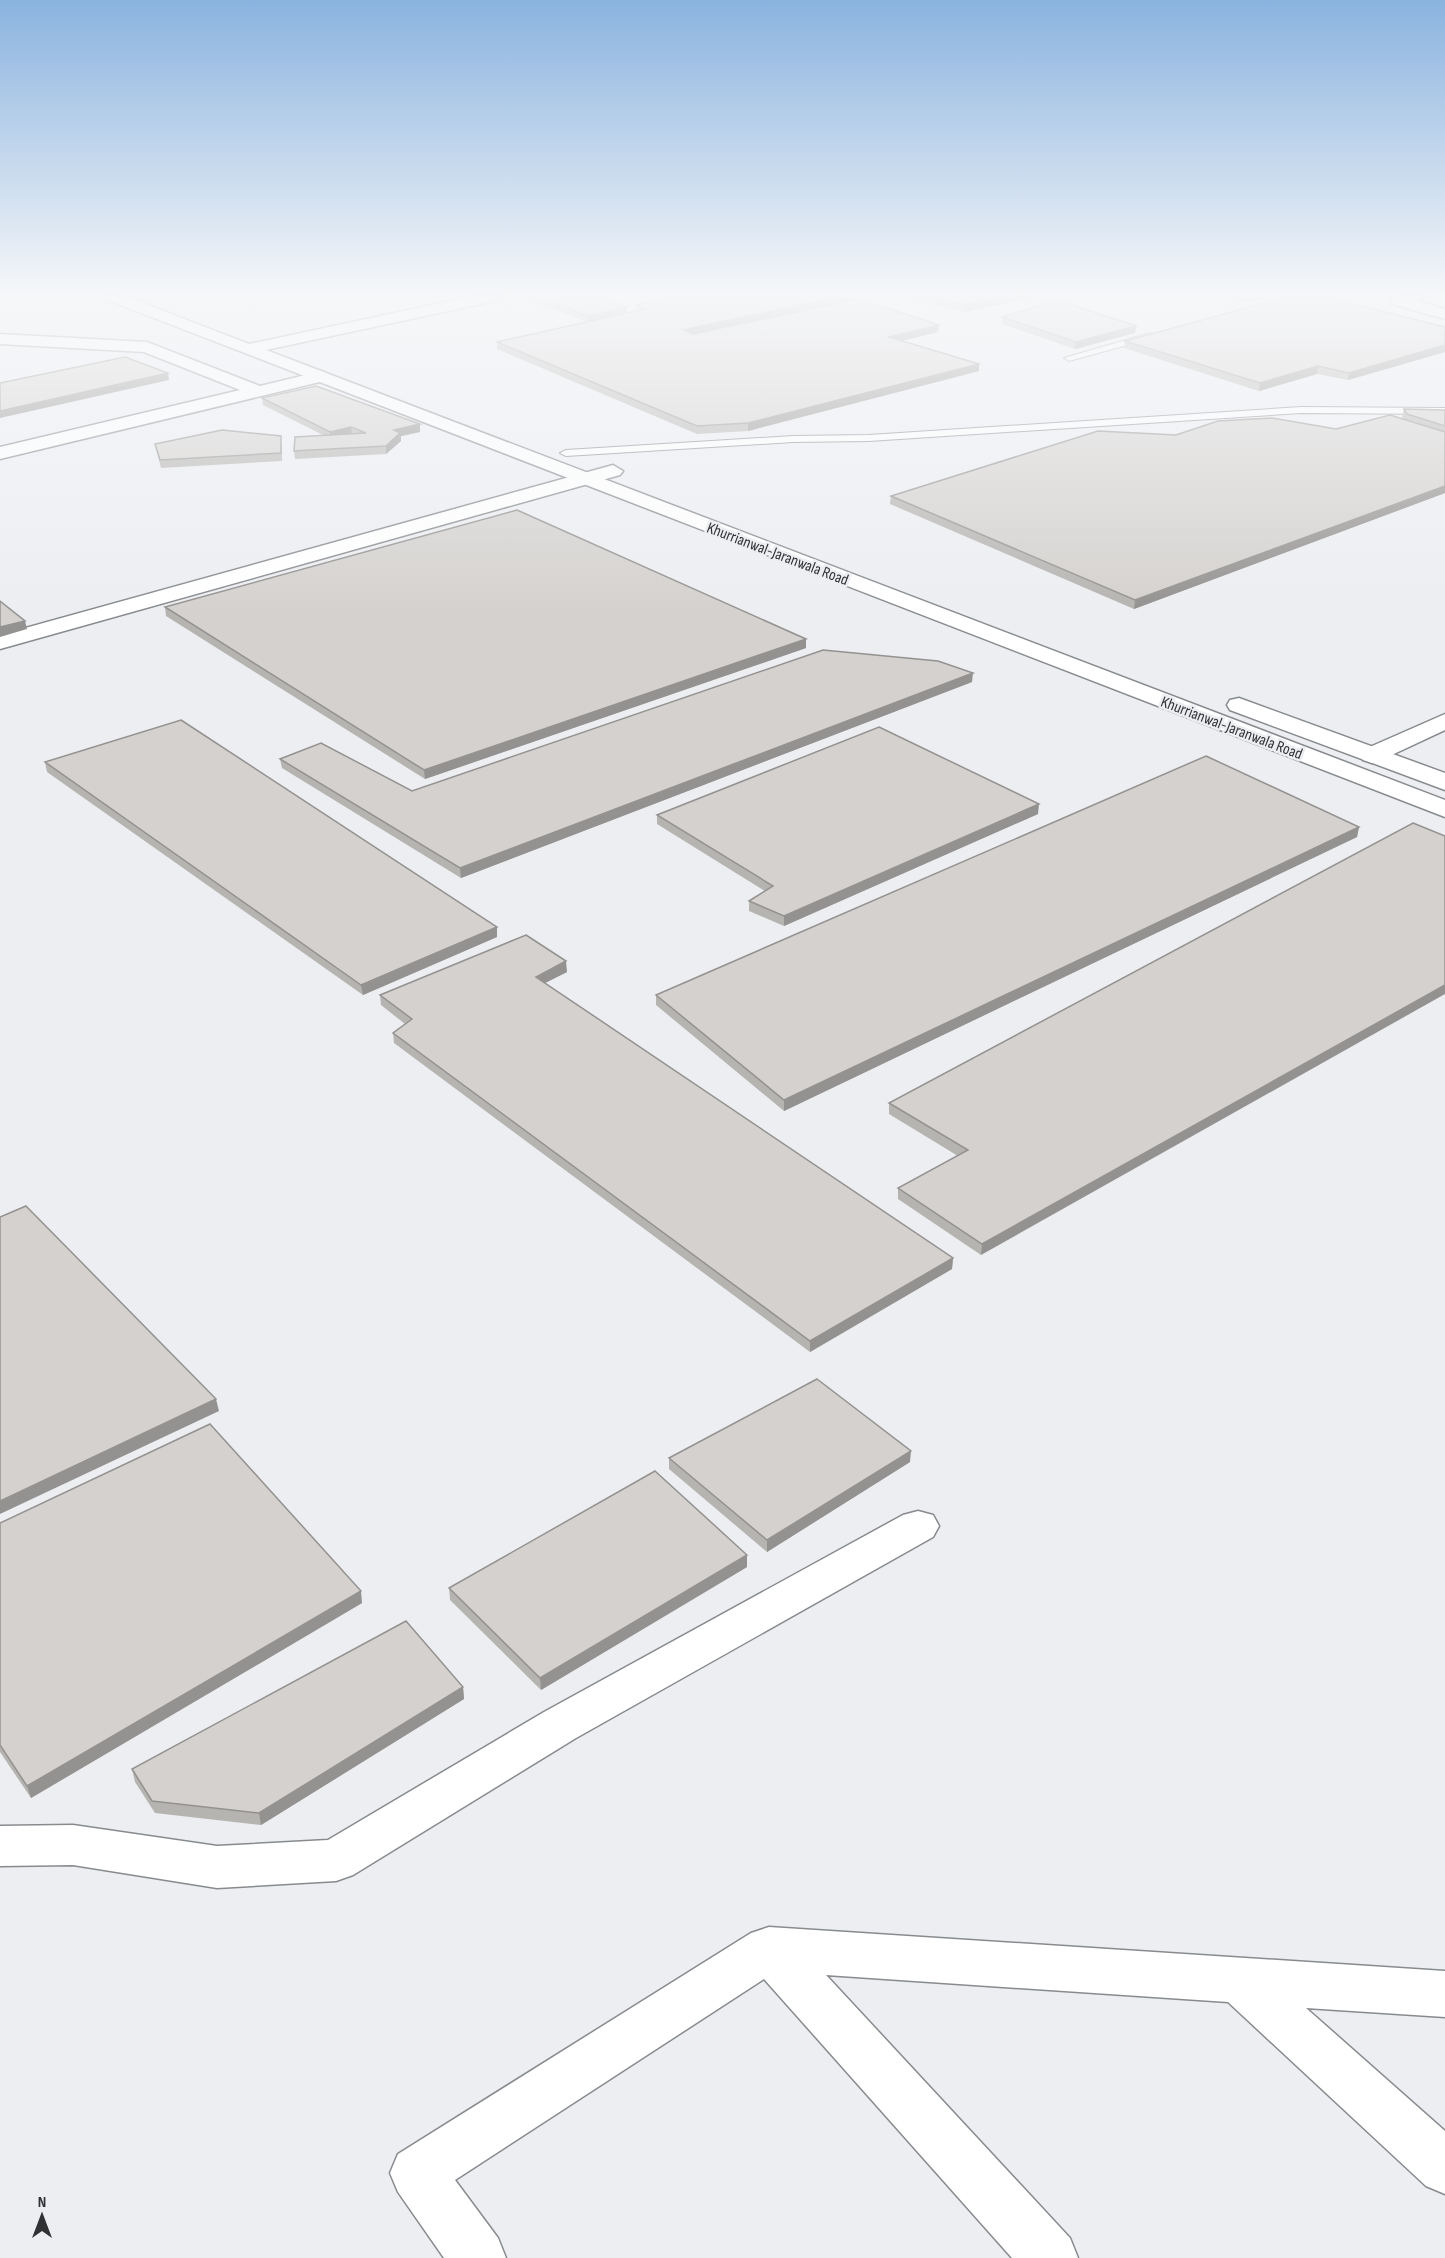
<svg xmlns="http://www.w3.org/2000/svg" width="1445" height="2258" font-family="'Sofia Sans Condensed',sans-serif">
	<rect width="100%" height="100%" fill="#eceef2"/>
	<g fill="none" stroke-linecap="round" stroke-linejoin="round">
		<g stroke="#888b8e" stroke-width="2">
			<g id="service">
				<path d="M1150 333 1153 334V338L1069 361 1064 358Z"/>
				<path d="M1301 407 1445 408V414L1301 413 869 441 793 442 566 456 560 453 566 450 793 436 869 435Z"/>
			</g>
		</g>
		<g stroke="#888b8e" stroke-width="3">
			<g id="minor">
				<path d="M1400 296H1427L1417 301 1445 309V319L1392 304 1390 301 1392 298Z"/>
				<path d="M0 334 147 342 260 386 322 371 331 376 328 380 0 459V447L240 390 144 352 0 344Z"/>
				<path d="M613 465 623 471 620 475 0 649V635Z"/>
				<path d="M1445 714V730L1381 760 1372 763 1363 760 1359 755 1363 750Z"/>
				<path d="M918 1511 933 1515 939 1526 933 1537 576 1738 353 1875 336 1881 217 1888 73 1865 0 1866V1826L73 1825 217 1846 328 1840 544 1712 903 1515Z"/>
				<path d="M769 1927 1445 1971V2017L1306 2008 1445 2131V2194L1426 2186 1228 2002 826 1975 1070 2238 1078 2258H1012L764 1979 455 2180 498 2238 506 2258H444L398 2192 390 2173 398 2154 751 1933Z"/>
			</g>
		</g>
		<g stroke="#888b8e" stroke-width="3">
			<g id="primary">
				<path d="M103 296H125L249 344 474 296H503L495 301 266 350 1445 800V817L105 299Z"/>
				<path d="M1239 698 1445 773V790L1230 710 1227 705 1230 700Z"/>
			</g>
		</g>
		<use href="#service" fill="#fff" fill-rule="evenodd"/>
		<use href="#minor" fill="#fff" fill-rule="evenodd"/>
		<use href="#primary" fill="#fff" fill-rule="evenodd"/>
	</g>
	<g fill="#b6b4b1">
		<path d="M527 296H597L627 313 637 311V305L678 296H854V300L939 325 938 332 902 341 979 364V371L748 431 697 434 497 349V342L587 322 534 302V299L527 297Z"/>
		<path d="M911 296H1037L965 312 911 298Z"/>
		<path d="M1222 296H1272L1247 303Z"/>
		<path d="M1002 317 1136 326 1135 333 1075 349 1002 324Z"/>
		<path d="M1445 327V352L1348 380 1317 374 1259 391 1124 348 1125 341Z"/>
		<path d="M262 398 420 424V432L401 436V441L386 454 295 459 294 451 323 435 263 405Z"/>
		<path d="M1404 409 1445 410V493L1134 609 890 504 891 496 1176 435 1336 429 1404 420 1402 417Z"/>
		<path d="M155 444H282V461L161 468Z"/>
		<path d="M165 607 806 639V648L425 779 166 616Z"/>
		<path d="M972 682 461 878 282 768 280 759 412 791Z"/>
		<path d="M45 762 497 927V937L363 995 47 772Z"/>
		<path d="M1038 814 784 926 749 911V901L765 891 657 824V815Z"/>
		<path d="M1413 823 981 1255 898 1199V1188L958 1156 889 1114V1103Z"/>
		<path d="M1359 827 1357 837 784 1111 656 1005V995Z"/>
		<path d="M567 972 545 983 953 1258 952 1269 810 1352 394 1043 393 1033 405 1024 381 1005 380 995Z"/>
		<path d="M669 1458 910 1462 767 1552 669 1469Z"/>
		<path d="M0 1523 362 1603 31 1798 0 1752Z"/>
		<path d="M747 1555V1567L541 1690 450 1600 449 1588Z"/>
		<path d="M463 1687 464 1699 261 1825 155 1813 135 1782 132 1769Z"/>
	</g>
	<g fill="#949290">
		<path d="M841 296H854V300L683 337V330Z"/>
		<path d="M1008 296H1037L965 312V305Z"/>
		<path d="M1248 296H1272L1247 303Z"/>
		<path d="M627 307V314L588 323V316Z"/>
		<path d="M939 325 938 332 889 344V337Z"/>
		<path d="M1136 326 1135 333 1075 349 1076 342Z"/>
		<path d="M1445 345V352L1348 380 1349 373Z"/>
		<path d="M979 364V371L748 431V423Z"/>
		<path d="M1318 366 1317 374 1259 391 1260 383Z"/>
		<path d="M168 373 169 380 0 418V411Z"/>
		<path d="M420 424V432L401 436V441L386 454V446L394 430Z"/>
		<path d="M351 427 352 434 330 439V432Z"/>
		<path d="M1445 486V493L1134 609 1135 600Z"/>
		<path d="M25 621 27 629 0 637V627Z"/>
		<path d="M806 639V648L425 779 424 770Z"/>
		<path d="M973 673 972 682 461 878 460 868Z"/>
		<path d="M1039 804 1038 814 784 926V916Z"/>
		<path d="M1359 827 1357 837 784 1111V1100Z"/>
		<path d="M497 927V937L363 995 361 985Z"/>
		<path d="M566 961 567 972 537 987 536 977Z"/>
		<path d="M1445 985V994L981 1255 982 1244Z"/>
		<path d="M953 1258 952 1269 810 1352V1341Z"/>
		<path d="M216 1399 219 1411 0 1514V1501Z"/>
		<path d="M911 1451 910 1462 767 1552V1540Z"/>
		<path d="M747 1555V1567L541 1690 540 1678Z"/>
		<path d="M361 1591 362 1603 31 1798 27 1786Z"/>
		<path d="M463 1687 464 1699 261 1825 259 1813Z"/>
	</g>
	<g fill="#d4d1ce" stroke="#949290" stroke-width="1.5">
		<path d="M535 296H597L627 307 588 316Z"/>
		<path d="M678 296H841L683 330 693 334 859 299 939 325 889 337 979 364 748 423 697 426 497 342 645 309 637 305Z"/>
		<path d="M928 296H1008L965 305Z"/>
		<path d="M1290 296H1322L1445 327V345L1349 373 1318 366 1260 383 1125 341Z"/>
		<path d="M1057 300 1136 326 1076 342 1002 317Z"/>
		<path d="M125 357 168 373 0 411V383Z"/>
		<path d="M316 386 420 424 394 430 400 433 386 446 294 451 295 437 366 433 351 427 330 432 262 398Z"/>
		<path d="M1404 409 1445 410V426L1407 414Z"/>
		<path d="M1390 415 1445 432V486L1135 600 891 496 1098 431 1176 435 1218 421 1272 418 1336 429Z"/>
		<path d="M222 430 281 436V453L160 460 155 444Z"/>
		<path d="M517 510 806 639 424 770 165 607Z"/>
		<path d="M0 601 25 621 0 627Z"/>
		<path d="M823 650 938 661 973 673 460 868 280 759 321 743 412 791Z"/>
		<path d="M181 720 497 927 361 985 45 762Z"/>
		<path d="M879 727 1039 804 784 916 749 901 773 886 657 815Z"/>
		<path d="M1206 756 1359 827 784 1100 656 995Z"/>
		<path d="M1413 823 1445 836V985L982 1244 898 1188 968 1150 889 1103Z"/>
		<path d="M526 935 566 961 536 977 953 1258 810 1341 393 1033 412 1019 380 995Z"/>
		<path d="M26 1206 216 1399 0 1501V1217Z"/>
		<path d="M817 1379 911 1451 767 1540 669 1458Z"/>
		<path d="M210 1424 361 1591 27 1786 0 1745V1523Z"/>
		<path d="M655 1471 747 1555 540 1678 449 1588Z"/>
		<path d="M406 1621 463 1687 259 1813 152 1801 132 1769Z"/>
	</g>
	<linearGradient id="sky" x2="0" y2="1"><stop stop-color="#8ab3df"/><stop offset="0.48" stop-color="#f6f7f9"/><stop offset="1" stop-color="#f6f7f9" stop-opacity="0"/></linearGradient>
	<rect width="1445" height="612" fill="url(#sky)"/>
	<g text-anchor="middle" stroke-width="5" stroke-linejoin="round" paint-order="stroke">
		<g font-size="16" fill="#303133" stroke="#eceef2">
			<text transform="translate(778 553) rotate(21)" y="6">Khurrianwal-Jaranwala Road</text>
			<text transform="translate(1232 727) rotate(21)" y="6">Khurrianwal-Jaranwala Road</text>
		</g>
	</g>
	<g transform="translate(42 2216)" stroke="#eceef2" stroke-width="4.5" paint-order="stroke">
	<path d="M0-4.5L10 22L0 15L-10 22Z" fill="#303133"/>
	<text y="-9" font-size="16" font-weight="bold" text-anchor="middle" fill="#303133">N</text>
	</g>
</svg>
